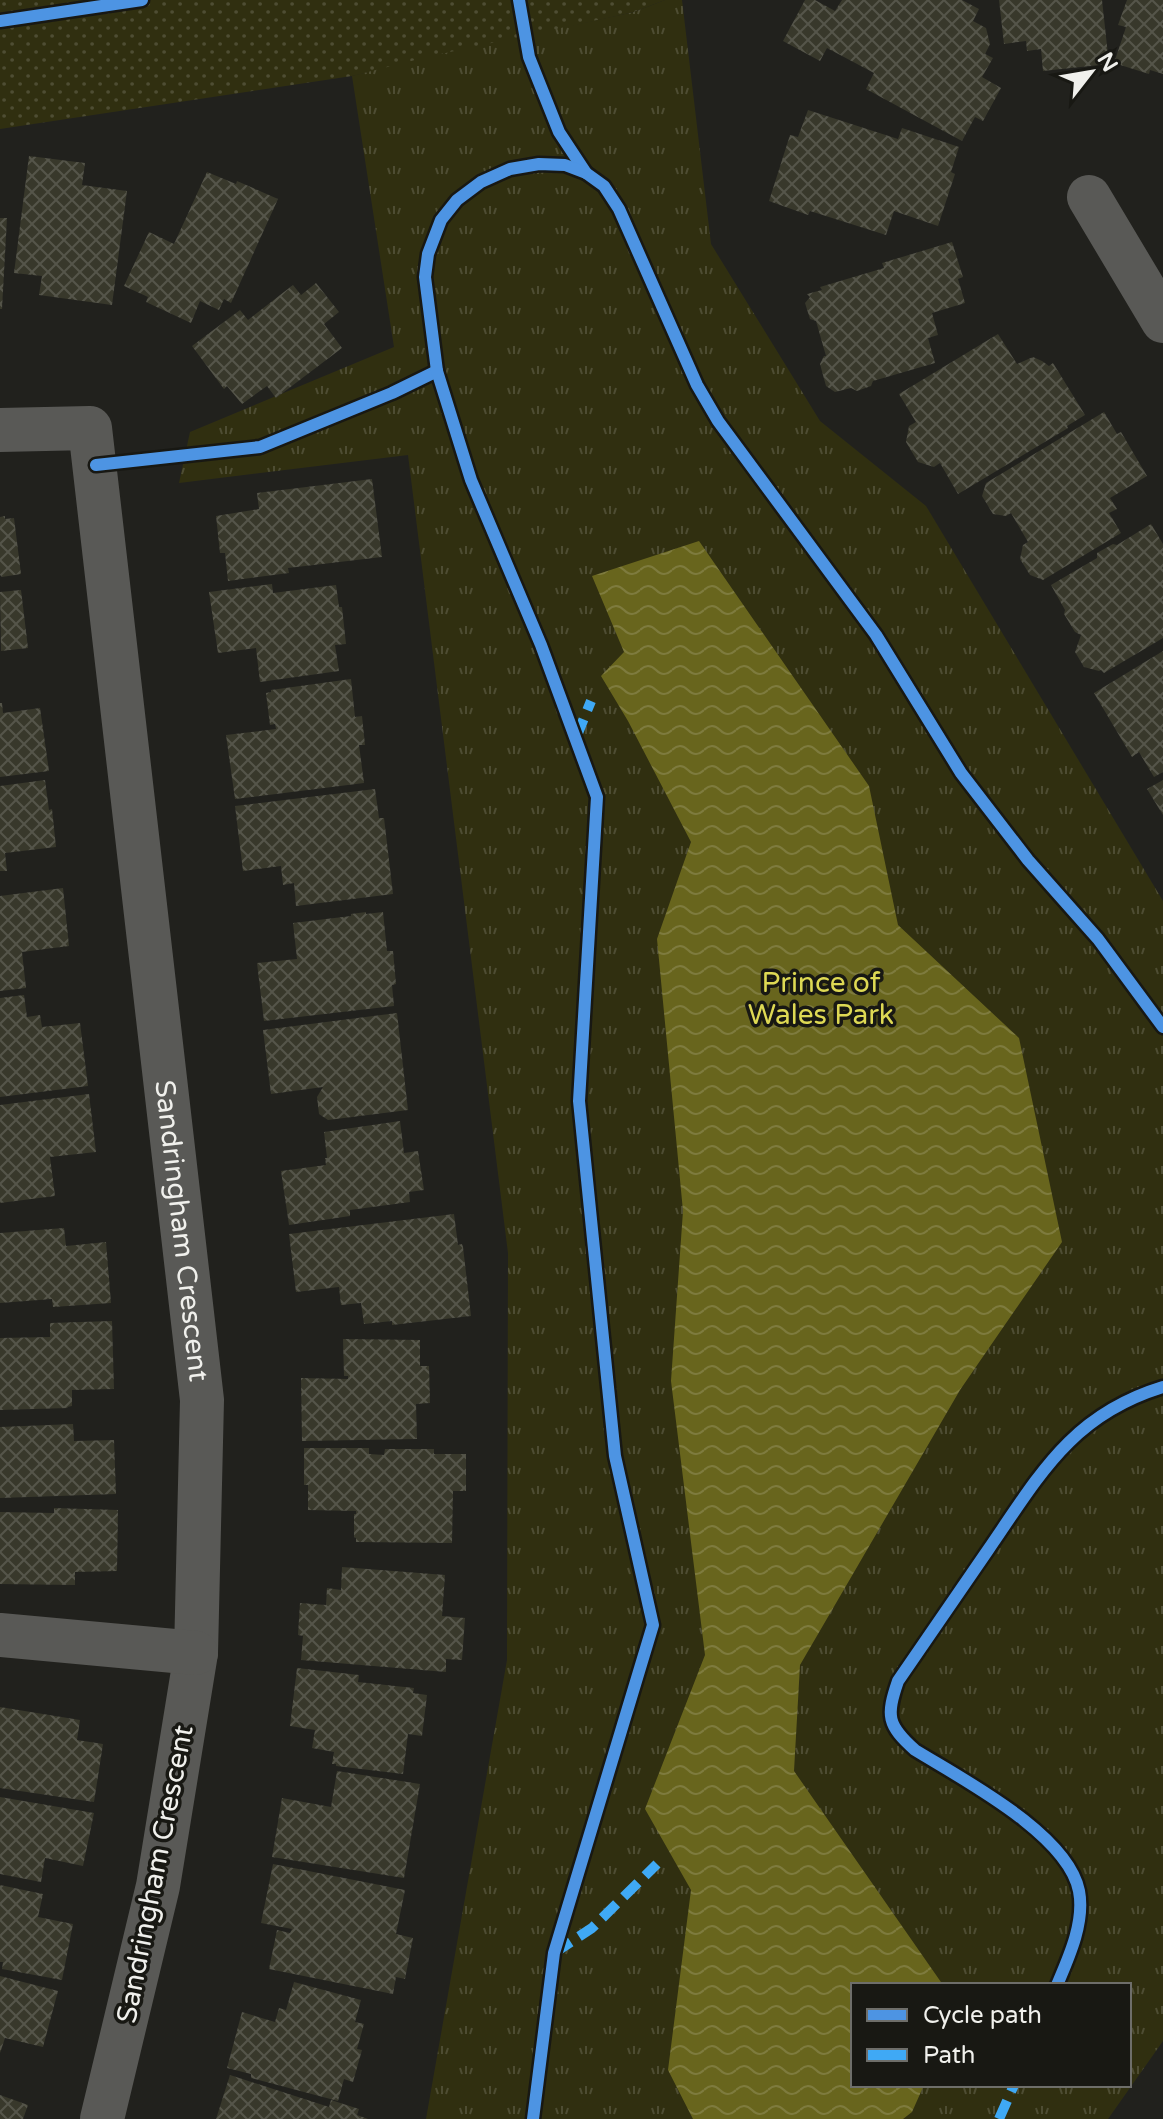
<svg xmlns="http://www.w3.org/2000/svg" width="1163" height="2119" font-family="'Varela Round',sans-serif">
	<defs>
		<pattern id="grass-dots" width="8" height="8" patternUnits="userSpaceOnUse" patternTransform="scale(2)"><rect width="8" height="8" fill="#302f10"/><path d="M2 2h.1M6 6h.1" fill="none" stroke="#4e4d33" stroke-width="1.8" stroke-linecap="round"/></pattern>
		<pattern id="park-tufts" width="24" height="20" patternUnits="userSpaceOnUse" patternTransform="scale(2)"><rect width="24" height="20" fill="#302f10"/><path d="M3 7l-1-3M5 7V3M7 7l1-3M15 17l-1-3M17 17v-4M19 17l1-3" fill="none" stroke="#4e4d33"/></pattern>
		<pattern id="water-waves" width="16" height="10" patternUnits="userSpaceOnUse" patternTransform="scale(2)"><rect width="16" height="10" fill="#68651d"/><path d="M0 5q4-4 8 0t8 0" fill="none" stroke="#7e7b3e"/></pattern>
		<pattern id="building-cross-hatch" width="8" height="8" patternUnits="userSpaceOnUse" patternTransform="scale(2)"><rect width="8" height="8" fill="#38382b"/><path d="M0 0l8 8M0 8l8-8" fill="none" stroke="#55554a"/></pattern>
	</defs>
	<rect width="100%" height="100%" fill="#21211d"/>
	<path fill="url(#grass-dots)" d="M0 0H665L634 12 352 76 0 129Z"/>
	<path fill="url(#park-tufts)" fill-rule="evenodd" d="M665 0H682L711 244 820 421 926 506 1163 901V2041L1108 2119H426L507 1660 508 1253 408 455 179 483 190 432 394 347 352 76 427 57 634 12ZM853 1985H1129V2085H853Z"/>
	<path fill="url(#water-waves)" d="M699 541 869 786 898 925 1019 1038 1062 1242 960 1390 800 1665 794 1771 943 1985H853V2085H924L912 2112 903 2119H693L668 2070 691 1890 645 1809 705 1655 671 1381 683 1211 657 939 691 842 628 721 601 676 624 652 592 576Z"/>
	<g fill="url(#building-cross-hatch)">
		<path d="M805 0H815L835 11 842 0H962L979 9 973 21 986 28 990 44 985 54 993 58 982 77 1001 88 983 121 975 117 962 141 866 89 874 73 827 48 820 61 783 41Z"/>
		<path d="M999 0H1102L1109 64 1043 71 1041 49 1027 51 1026 41 1004 44Z"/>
		<path d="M1127 0H1163V74L1150 70 1149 74 1114 63 1126 27 1118 25Z"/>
		<path d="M808 110 898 139 902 128 959 147 951 172 955 174 938 226 894 211 886 235 810 211 808 215 769 201 790 135 798 137Z"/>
		<path d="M29 156 85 163 82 185 127 191 112 305 39 295 42 276 14 273Z"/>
		<path d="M207 172 236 184 237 181 278 199 231 303 224 299 219 310 200 301 191 323 146 302 148 297 124 286 149 232 174 244Z"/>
		<path d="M0 218H7L2 309H0Z"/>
		<path d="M952 242 963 277 958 279 965 303 932 313 938 335 928 338 935 363 873 381 871 386 857 391 851 388 835 392 826 386 820 364 824 356H826L816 321 810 319 805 303 810 297 807 294 822 290 820 287 884 268 882 263Z"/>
		<path d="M316 283 339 312 324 324 342 348 276 398 267 386 242 404 227 386 224 389 192 346 240 310 248 320 293 285 301 295Z"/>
		<path d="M998 334 1017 364 1033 357 1042 361 1049 366 1053 363 1085 415 1067 426 1068 428 958 494 940 463 934 467 918 462 906 442 909 426 916 422 899 394Z"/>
		<path d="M1104 412 1117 434 1121 432 1147 476 1110 498 1117 509 1109 513 1121 533 1043 580 1030 575 1020 559 1023 545 1028 542 1011 513 1006 516 993 514 982 496 986 483Z"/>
		<path d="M372 479 382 557 288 568 289 573 228 581 225 553H220L216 516 259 509 257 493Z"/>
		<path d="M5 516V519L14 518 21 574 2 577 0 575V517Z"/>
		<path d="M1151 524 1163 544V638L1104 673 1101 670 1099 671 1084 667 1075 652 1081 635 1075 632 1064 614 1065 610 1051 585 1097 558V553L1113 544 1117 545Z"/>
		<path d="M272 584 273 593 336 585 339 607H342L346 644 335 645 339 671 260 682 256 648 218 653 209 592Z"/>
		<path d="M21 590 28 648 1 651 0 592Z"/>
		<path d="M1163 651V772L1154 777 1139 752 1132 757 1094 693Z"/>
		<path d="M351 679 355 717 362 716 365 745H359L364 783 235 799 226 735 276 729 275 724 270 725 266 693 271 692V690Z"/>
		<path d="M0 703H2L3 713 40 708 49 771 0 777Z"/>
		<path d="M45 780 49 810 52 809 56 847 5 853 7 871H0V786Z"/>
		<path d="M1163 780V815L1147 789Z"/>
		<path d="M375 789 379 818H384L393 894 296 906 294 883 283 885 281 866 243 871 235 806Z"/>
		<path d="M63 888 69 946 22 952 26 988 0 991V896Z"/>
		<path d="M366 912V914L383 912 387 951H393L396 984 392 985 394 1006 264 1021 257 963 297 959 293 923 351 916V914Z"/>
		<path d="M24 995 27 1017 40 1015 42 1027 80 1023 88 1086 0 1097V998Z"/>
		<path d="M397 1013 408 1110 328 1120 319 1114 317 1097 323 1087 271 1094 263 1030Z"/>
		<path d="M89 1094 96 1152 50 1157 55 1196 0 1203V1105Z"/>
		<path d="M400 1121 404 1153 418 1151 424 1190 409 1192 410 1202 350 1210V1216L289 1225 281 1171 326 1165 325 1158H327L324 1132Z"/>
		<path d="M454 1214 458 1245 462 1244 463 1247 471 1316 392 1325V1321L364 1324 361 1303 341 1305 339 1287 296 1292 289 1234Z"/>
		<path d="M64 1228 66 1246 106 1242 111 1303 53 1307 52 1299 0 1303V1233Z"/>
		<path d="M112 1321 114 1389 72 1390V1406L67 1407 68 1408 0 1410V1338L50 1337V1323Z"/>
		<path d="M343 1339 420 1340V1366H429L430 1403 416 1404 417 1439 302 1441 301 1378 348 1379V1376H344Z"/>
		<path d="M73 1424 74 1441 114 1440 116 1494 0 1498V1427Z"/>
		<path d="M304 1448H369V1454L384 1455 385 1449H434V1454H466V1491H453L452 1543 356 1542V1538L354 1537V1514H356V1511L308 1510V1485H304Z"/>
		<path d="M54 1508 118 1510 117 1571 75 1572V1585L0 1584V1512L54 1513Z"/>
		<path d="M342 1567 445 1575 442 1616 465 1618 462 1660 446 1659V1672L301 1660 303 1636 298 1635 300 1603 326 1605 327 1588 341 1590Z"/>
		<path d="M297 1668 359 1675 358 1682 414 1688 413 1693 427 1695 422 1736 408 1734 403 1774 336 1766V1764H332L334 1752 312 1748 315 1730 290 1726Z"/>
		<path d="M0 1707 80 1720 77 1740 103 1744 94 1802 0 1788Z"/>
		<path d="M337 1771 420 1784 404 1878 272 1857 282 1798 331 1807Z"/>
		<path d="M0 1797 94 1813 83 1866 45 1858 41 1882 0 1874Z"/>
		<path d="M273 1864 405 1890 396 1934 413 1938 405 1979 396 1977 393 1994 269 1969 277 1930 290 1933 292 1929 261 1923Z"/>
		<path d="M0 1885 43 1894 38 1917 73 1924 62 1980 2 1969 3 1962H0Z"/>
		<path d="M0 1976 58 1991 43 2047 5 2038 0 2053Z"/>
		<path d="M294 1982 361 2000 355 2022 364 2024 357 2049 362 2050 353 2082 344 2079 338 2101 251 2078V2074L227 2068 242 2012 275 2022 279 2008 286 2010Z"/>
		<path d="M230 2075 329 2107 331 2100 359 2109 357 2115 368 2119H216Z"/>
		<path d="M0 2095 28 2105 23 2119H0Z"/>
	</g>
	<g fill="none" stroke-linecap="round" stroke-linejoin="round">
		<g stroke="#595956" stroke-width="44">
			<path d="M1089 197 1163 321"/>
			<path id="s1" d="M0 430 90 428 202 1400 196 1653 158 1886 102 2119"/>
			<path d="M0 1635 196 1653"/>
		</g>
		<g stroke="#3fa9f5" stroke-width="10" stroke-dasharray="20 10" stroke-linecap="butt">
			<path d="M576 738 591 701"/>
			<path d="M554 1953 592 1928 657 1864"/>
			<path d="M999 2119 1014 2085"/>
		</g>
		<g stroke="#181813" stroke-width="17">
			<g id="cycleway">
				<path d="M519 0 529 57 559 132 586 173"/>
				<path d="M0 21 142 0"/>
				<path d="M96 465 260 447 392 393 437 371"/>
				<path d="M1057 1985C1069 1957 1085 1922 1079 1891 1068 1834 962 1779 915 1750 887 1725 886 1716 898 1681 928 1638 958 1594 988 1550 1039 1476 1071 1415 1163 1387"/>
				<path d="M533 2119 554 1953 653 1625 615 1456 579 1101 597 797 541 645 471 480 437 371 425 277 428 254 441 220 457 200 481 182 510 169 539 164 565 165 586 173 604 186 619 209 697 385 718 421 876 635 961 773 1028 860 1098 939 1163 1027"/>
			</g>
		</g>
		<use href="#cycleway" stroke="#4d94e3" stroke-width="12"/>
	</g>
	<g text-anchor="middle" stroke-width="7" stroke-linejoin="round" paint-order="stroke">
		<g font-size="28" fill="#ded954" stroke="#181813">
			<text x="821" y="992">Prince of<tspan x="821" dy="32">Wales Park</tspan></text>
		</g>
		<g font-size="28" fill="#f0f0ec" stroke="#181813">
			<text dy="10" stroke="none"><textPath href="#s1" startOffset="898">Sandringham Crescent</textPath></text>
			<text transform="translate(154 1874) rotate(-79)" y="10">Sandringham Crescent</text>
		</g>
	</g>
	<rect x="851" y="1983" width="280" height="104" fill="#181813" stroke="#6e6e6a" stroke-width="2"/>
	<rect x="867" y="2009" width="40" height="12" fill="#4d94e3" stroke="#6e6e6a" stroke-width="2"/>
	<text x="923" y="2023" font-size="24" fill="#f0f0ec">Cycle path</text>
	<rect x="867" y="2049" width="40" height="12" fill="#3fa9f5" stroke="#6e6e6a" stroke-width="2"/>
	<text x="923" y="2063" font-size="24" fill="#f0f0ec">Path</text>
	<g transform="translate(1091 72) rotate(59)" stroke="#181813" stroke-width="6" paint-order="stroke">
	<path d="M0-6L14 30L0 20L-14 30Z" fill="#f0f0ec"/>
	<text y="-12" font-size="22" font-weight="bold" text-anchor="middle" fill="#f0f0ec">N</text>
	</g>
</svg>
